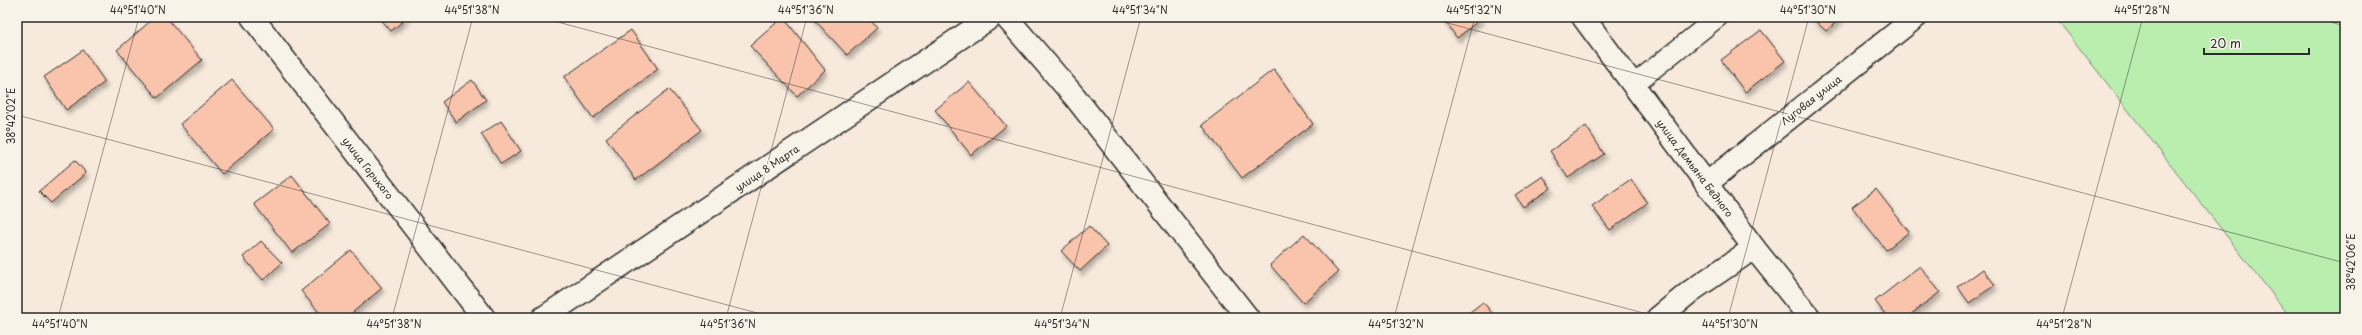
<svg xmlns="http://www.w3.org/2000/svg" width="2362" height="335" font-family="'Playpen Sans',sans-serif">
	<defs>
		<filter id="shadow"><feDropShadow dx="2.5" dy="4.5" stdDeviation="2" flood-color="#0004"/></filter>
	</defs>
	<rect width="100%" height="100%" fill="#f7eadc"/>
	<filter id="ink" filterUnits="userSpaceOnUse"><feTurbulence type="fractalNoise" baseFrequency=".025" numOctaves="2"/><feDisplacementMap in="SourceGraphic" scale="8" xChannelSelector="R" yChannelSelector="G"/><feConvolveMatrix kernelMatrix="1 2 1 2 8 2 1 2 1" color-interpolation-filters="sRGB"/></filter>
	<g filter="url(#ink)">
		<path fill="#b9eeaf" stroke="#728c6d" d="M2055 17H2345V318H2291Z"/>
		<g fill="#f9c4ab" stroke="#2b2b2b" filter="url(#shadow)">
			<path d="M155 17H166L202 60 157 98 117 50Z"/>
			<path d="M379 17H408L391 31Z"/>
			<path d="M783 17 825 70 797 96 750 46Z"/>
			<path d="M812 17H868L877 28 847 55Z"/>
			<path d="M1442 17H1483L1457 38Z"/>
			<path d="M1811 17H1842L1826 31Z"/>
			<path d="M631 30 658 69 593 118 564 77Z"/>
			<path d="M1761 30 1785 61 1745 92 1721 60Z"/>
			<path d="M83 50 105 82 66 110 44 77Z"/>
			<path d="M1274 69 1313 124 1242 178 1202 125Z"/>
			<path d="M232 80 274 129 222 174 180 124Z"/>
			<path d="M472 80 486 100 456 122 442 102Z"/>
			<path d="M969 82 1006 126 971 155 935 110Z"/>
			<path d="M669 89 702 130 636 180 606 138Z"/>
			<path d="M501 121 521 151 501 164 481 134Z"/>
			<path d="M1586 126 1604 154 1568 178 1550 151Z"/>
			<path d="M75 160 86 173 51 203 39 191Z"/>
			<path d="M292 175 330 224 292 253 254 204Z"/>
			<path d="M1543 176 1551 188 1523 207 1515 195Z"/>
			<path d="M1631 179 1647 203 1610 230 1592 206Z"/>
			<path d="M1876 189 1909 232 1886 250 1852 207Z"/>
			<path d="M1089 226 1107 246 1080 271 1061 251Z"/>
			<path d="M1304 234 1338 272 1303 303 1270 265Z"/>
			<path d="M261 241 282 263 263 280 243 257Z"/>
			<path d="M351 250 382 288 346 318H324L301 291Z"/>
			<path d="M1920 266 1940 292 1906 318H1888L1875 301Z"/>
			<path d="M1983 269 1995 285 1969 303 1958 287Z"/>
			<path d="M1483 302 1496 318H1462Z"/>
		</g>
		<g fill="none" stroke-linecap="round" stroke-linejoin="round">
			<g stroke="#2b2b2b" stroke-width="22">
				<path id="lane" d="M1633 85 1718 17"/>
			</g>
			<g stroke="#2b2b2b" stroke-width="25">
				<g id="street">
					<path d="M252 17 484 318"/>
					<path d="M1006 17 1075 97 1248 318"/>
					<path d="M1583 17 1754 248 1810 318"/>
					<path d="M1706 184 1916 17"/>
					<path d="M543 318 991 17"/>
					<path d="M1658 318 1691 291 1754 248"/>
				</g>
			</g>
			<use href="#lane" stroke="#f7f3e8" stroke-width="19"/>
			<use href="#street" stroke="#f7f3e8" stroke-width="22"/>
		</g>
	</g>
	<path fill="none" stroke="#2b2b2b" stroke-width="1" stroke-opacity="0.45" d="M539 17 1662 318M1425 17 2345 263M2312 17 2345 26M17 115 776 318M58 318 139 17M392 318 473 17M726 318 807 17M1060 318 1141 17M1394 318 1475 17M1728 318 1809 17M2062 318 2143 17"/>
	<g text-anchor="middle" stroke-width="4" stroke-linejoin="round" paint-order="stroke">
		<g font-size="10" fill="#2b2b2b" stroke="#f7f3e8">
			<text transform="translate(1811 100) rotate(-38)" y="4">Луговая улица</text>
			<text transform="translate(368 168) rotate(52)" y="4">улица Горького</text>
			<text transform="translate(767 168) rotate(-34)" y="4">улица 8 Марта</text>
			<text transform="translate(1695 168) rotate(53)" y="4">улица Демьяна Бедного</text>
		</g>
	</g>
	<rect width="2362" height="335" fill="none" stroke="#f7f3e8" stroke-width="44"/>
	<path d="M2204 48v6h105v-6" fill="none" stroke="#2b2b2b" stroke-width="2"/>
	<text x="2210" y="48" font-size="12" fill="#2b2b2b" stroke="#f7f3e8" stroke-width="3" paint-order="stroke">20 m</text>
	<rect x="22" y="22" width="2318" height="291" fill="none" stroke="#2b2b2b" stroke-width="1.5"/>
	<g font-size="10" text-anchor="middle" fill="#2b2b2b">
		<text x="138" y="14">44°51'40"N</text>
		<text x="472" y="14">44°51'38"N</text>
		<text x="806" y="14">44°51'36"N</text>
		<text x="1140" y="14">44°51'34"N</text>
		<text x="1474" y="14">44°51'32"N</text>
		<text x="1808" y="14">44°51'30"N</text>
		<text x="2142" y="14">44°51'28"N</text>
		<text transform="translate(11 116) rotate(-90)" y="4">38°42'02"E</text>
		<text transform="translate(2351 262) rotate(-90)" y="4">38°42'06"E</text>
		<text x="60" y="328">44°51'40"N</text>
		<text x="394" y="328">44°51'38"N</text>
		<text x="728" y="328">44°51'36"N</text>
		<text x="1062" y="328">44°51'34"N</text>
		<text x="1396" y="328">44°51'32"N</text>
		<text x="1730" y="328">44°51'30"N</text>
		<text x="2064" y="328">44°51'28"N</text>
	</g>
</svg>
